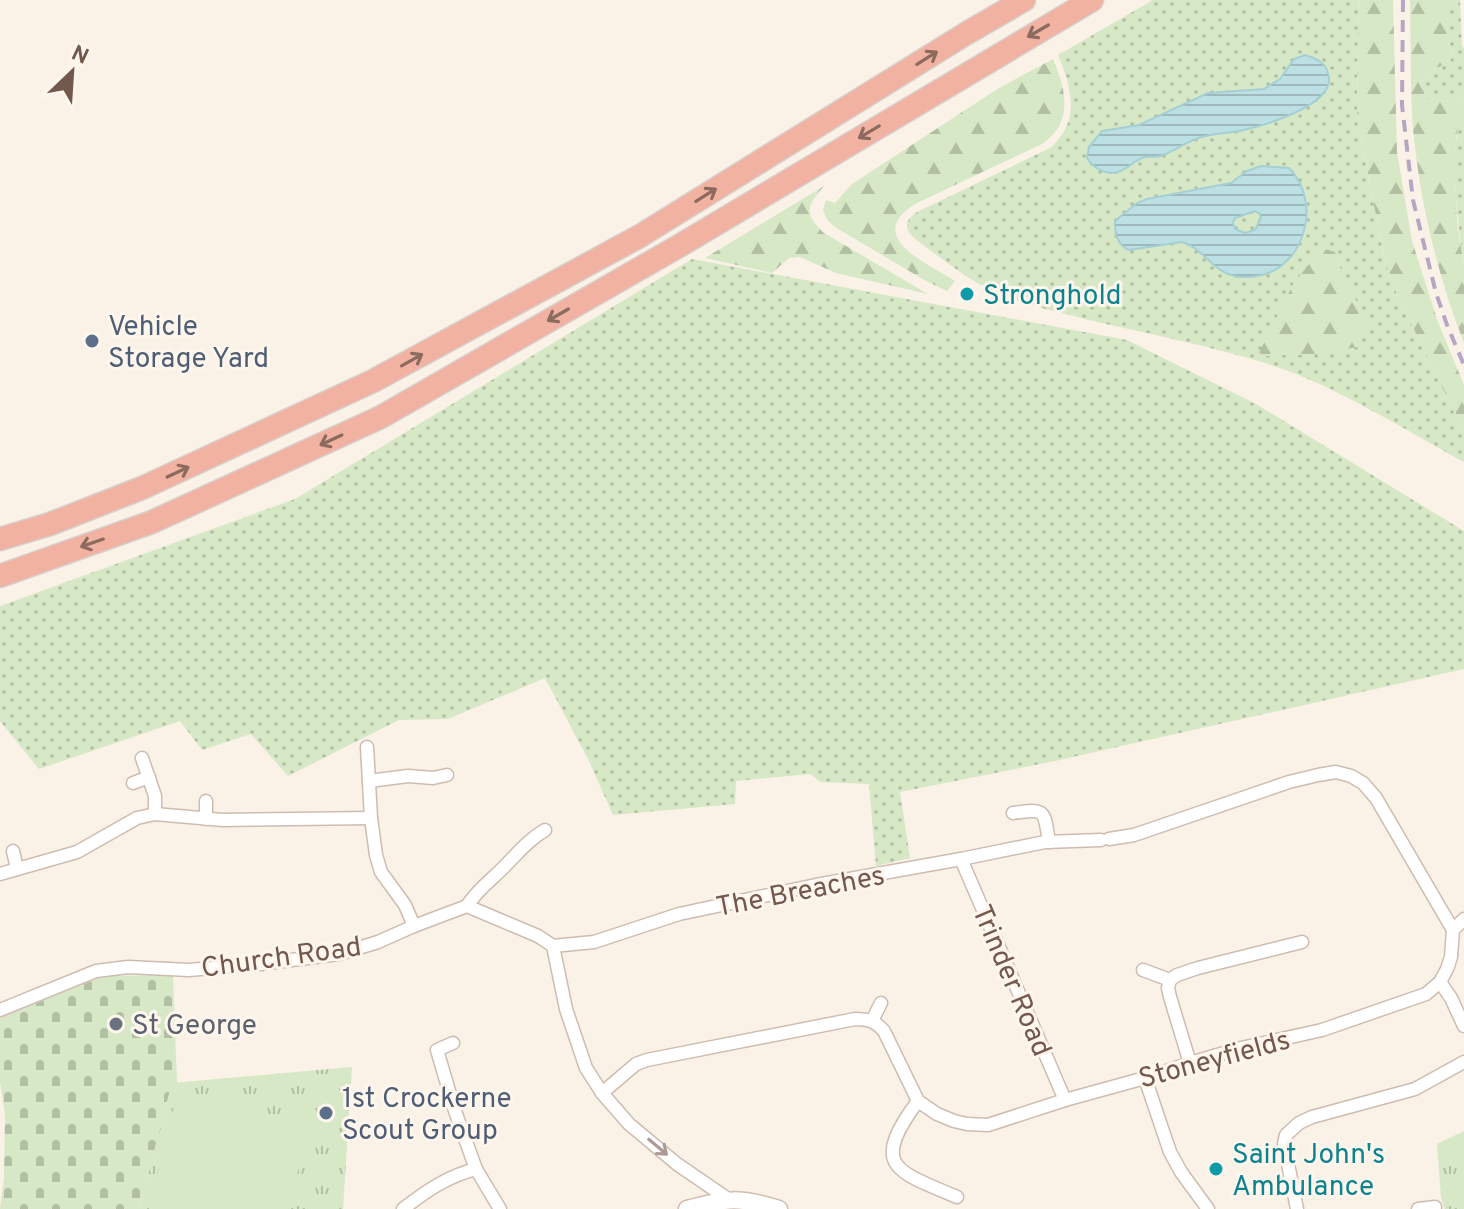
<svg xmlns="http://www.w3.org/2000/svg" width="1464" height="1209" font-family="Overpass,sans-serif">
	<defs>
		<pattern id="grass-dots" width="8" height="8" patternUnits="userSpaceOnUse" patternTransform="scale(2)"><rect width="8" height="8" fill="#d6e8c6"/><path d="M2 2h.1M6 6h.1" fill="none" stroke="#b2bfa3" stroke-width="1.8" stroke-linecap="round"/></pattern>
		<pattern id="forest-firs" width="22" height="20" patternUnits="userSpaceOnUse" patternTransform="scale(2)"><rect width="22" height="20" fill="#d6e8c6"/><path d="M5 1l3.5 6h-7zM16 11l3.5 6h-7z" fill="#b2bfa3"/></pattern>
		<pattern id="cemetery-stones" width="16" height="16" patternUnits="userSpaceOnUse" patternTransform="scale(2)"><rect width="16" height="16" fill="#d6e8c6"/><path d="M2 7V4a2 2 0 0 1 4 0v3zM10 15v-3a2 2 0 0 1 4 0v3z" fill="#b2bfa3"/></pattern>
		<pattern id="park-tufts" width="24" height="20" patternUnits="userSpaceOnUse" patternTransform="scale(2)"><rect width="24" height="20" fill="#d6e8c6"/><path d="M3 7l-1-3M5 7V3M7 7l1-3M15 17l-1-3M17 17v-4M19 17l1-3" fill="none" stroke="#b2bfa3"/></pattern>
		<pattern id="water-rules" width="6" height="5" patternUnits="userSpaceOnUse" patternTransform="scale(2)"><rect width="6" height="5" fill="#bde0e4"/><path d="M0 2.5h6" fill="none" stroke="#9eb8bb"/></pattern>
	</defs>
	<rect width="100%" height="100%" fill="#fbf2e7"/>
	<g fill="url(#grass-dots)" fill-rule="evenodd">
		<path d="M1153 0H1360L1358 25 1357 120 1385 261 1398 297 1464 431V462C1405 430 1338 387 1274 366 1213 346 1148 334 1085 319 1058 312 1029 306 1003 296 975 284 951 266 926 247 912 237 896 226 917 212L1050 148C1081 121 1072 89 1058 55ZM1314 58 1326 68 1325 91 1307 107 1241 131 1222 132 1195 139 1163 155 1144 157 1120 171 1113 173 1089 147 1102 131 1139 125 1208 93 1264 89 1280 79 1284 72ZM1261 166 1289 168C1299 178 1301 188 1304 201 1305 207 1307 213 1307 219 1305 250 1278 277 1247 278 1232 278 1218 270 1208 261 1201 254 1194 244 1184 243 1171 241 1144 248 1129 250L1115 221 1142 200 1230 183 1247 171ZM1335 252 1341 270 1359 310 1309 355 1294 354 1268 356Z"/>
		<path d="M1448 0H1460L1462 46 1464 48V95L1452 101 1427 99 1420 83 1427 80 1434 69 1441 66 1451 59 1452 53 1448 43Z"/>
		<path d="M1464 107V267C1458 223 1447 148 1464 107Z"/>
		<path d="M1253 211 1260 214 1261 219C1256 230 1250 236 1237 230L1234 226 1235 218Z"/>
		<path d="M692 259 1127 340 1256 404 1464 531V669L1055 761 900 792 910 858 876 866 869 784 821 782 810 774 736 781 735 804 613 815 588 759 545 678 448 719 399 720 288 776 251 734 202 750 180 721 39 769 0 721V606L295 499Z"/>
	</g>
	<g fill="url(#forest-firs)">
		<path d="M1360 0H1393L1397 152 1412 241 1438 322 1464 385V431L1398 297 1385 261 1357 120 1358 25Z"/>
		<path d="M1410 0H1448V43L1452 53 1451 59 1441 66 1434 69 1427 80 1420 83 1427 99 1438 96 1452 101 1464 95V107L1456 137 1455 178 1457 221 1464 267V343C1437 274 1420 202 1413 129 1410 86 1411 43 1410 0Z"/>
		<path d="M1053 59C1066 88 1074 123 1042 144L915 204C863 237 927 263 955 281L947 291 926 281 838 229 827 220 823 210 826 200 835 203 852 184 999 88Z"/>
		<path d="M824 186C806 206 804 214 824 233L928 294 836 273 800 257 789 258 772 273 705 258Z"/>
		<path d="M1322 248 1335 252 1341 270 1369 326 1358 347 1309 355 1294 354 1268 356 1259 353 1293 284Z"/>
	</g>
	<path fill="url(#cemetery-stones)" d="M173 975 177 1083H172L139 1209H0L4 1178 5 1115 0 1082V1018L104 976Z"/>
	<g fill="url(#park-tufts)">
		<path d="M352 1067 343 1209H139L172 1083Z"/>
		<path d="M1464 1131V1209H1445L1441 1198 1437 1144Z"/>
	</g>
	<path fill="#d6e8c6" d="M177 1094 309 1126 289 1209H149Z"/>
	<g fill="url(#water-rules)" stroke="#a4d0d5" stroke-width="2" fill-rule="evenodd">
		<path d="M1305 55C1315 58 1325 62 1328 73 1339 104 1265 125 1244 130 1228 134 1212 132 1196 139 1184 143 1174 151 1163 155 1157 158 1150 156 1145 157 1133 160 1125 173 1112 173 1101 172 1092 166 1087 158L1089 147 1102 131 1139 125 1208 93 1264 89 1280 79 1294 59Z"/>
		<path d="M1261 166 1289 168C1326 206 1301 279 1245 277 1216 277 1209 255 1188 244L1182 242 1129 250C1118 246 1114 232 1115 221L1137 203 1147 199 1231 183 1247 171ZM1255 211 1260 214 1261 218 1255 230 1245 233 1235 229 1233 223 1235 218Z"/>
	</g>
	<g fill="none" stroke-linecap="round" stroke-linejoin="round">
		<g stroke="#cebcb1" stroke-width="15">
			<g id="street">
				<path d="M367 747 371 818 376 855 381 872 405 905 414 926"/>
				<path d="M142 758 155 796V814"/>
				<path d="M369 781 408 776 433 778 447 775"/>
				<path d="M133 783 149 777"/>
				<path d="M1013 813C1046 808 1044 810 1049 842"/>
				<path d="M206 819V801"/>
				<path d="M1109 839 1134 835 1289 782 1318 775 1336 772 1351 776 1363 783 1376 798 1453 930"/>
				<path d="M13 851 17 869"/>
				<path d="M961 859 1065 1100"/>
				<path d="M0 874 77 852 137 818 155 814 223 820 371 818"/>
				<path d="M467 906C477 890 490 881 503 868 517 854 528 840 545 830"/>
				<path d="M553 946 594 942 679 914 816 885 961 859 1045 842 1101 840"/>
				<path d="M553 946 566 1009 586 1068 602 1093 629 1124 677 1164 728 1199"/>
				<path d="M1143 970 1170 980"/>
				<path d="M1440 982 1451 998 1464 1026"/>
				<path d="M0 1010 96 971 128 967 189 970 260 964 339 954 378 942 414 926 467 906 538 936 553 946"/>
				<path d="M872 1021 881 1003"/>
				<path d="M453 1043 437 1050 455 1111 476 1169 500 1209"/>
				<path d="M1190 1063 1170 997 1168 988 1170 980 1177 975 1198 968 1302 942"/>
				<path d="M1145 1078 1170 1152 1181 1172 1208 1209"/>
				<path d="M602 1093 636 1064 647 1060 855 1019C868 1019 875 1021 884 1031L918 1101 937 1114 954 1121 967 1124 988 1125 1065 1100 1145 1078 1190 1063 1241 1048 1322 1030 1426 994 1440 982 1447 969 1451 957 1453 930 1464 919"/>
				<path d="M918 1101C869 1167 896 1171 957 1197"/>
				<path d="M1293 1192 1310 1188"/>
				<path d="M403 1209C426 1191 448 1176 476 1169"/>
				<path d="M1297 1209 1284 1144 1286 1135 1299 1123 1312 1117 1415 1089 1464 1062"/>
				<path d="M1418 1209 1435 1207"/>
			</g>
		</g>
		<g stroke="#d1bcae" stroke-width="19">
			<path id="secondary" d="M687 1209C727 1198 740 1197 779 1209"/>
		</g>
		<g stroke="#d8d0cd" stroke-width="25">
			<g id="highway">
				<path d="M0 539 50 524 142 488 373 381 640 236 967 33 1024 0"/>
				<path d="M0 576 152 522 381 417 679 246 1092 0"/>
			</g>
		</g>
		<use href="#street" stroke="#fff" stroke-width="12"/>
		<use href="#secondary" stroke="#fff" stroke-width="16"/>
		<use href="#highway" stroke="#f1b2a2" stroke-width="22"/>
		<path stroke="#b5a6c4" stroke-width="4" stroke-dasharray="12 8" stroke-linecap="butt" d="M1403 0 1402 105 1413 200 1436 293 1447 325 1464 365"/>
	</g>
	<defs><path id="oneway-shaft" d="M-6 0H5M1.5-3L5.5 0L1.5 3" fill="none" stroke-width="1.6" stroke-linecap="round" stroke-linejoin="round" transform="scale(2)"/></defs>
	<g stroke="#8c6a5e">
		<use href="#oneway-shaft" transform="translate(1038 31) rotate(150)"/>
		<use href="#oneway-shaft" transform="translate(927 58) rotate(-32)"/>
		<use href="#oneway-shaft" transform="translate(869 132) rotate(149)"/>
		<use href="#oneway-shaft" transform="translate(706 195) rotate(-32)"/>
		<use href="#oneway-shaft" transform="translate(558 315) rotate(150)"/>
		<use href="#oneway-shaft" transform="translate(412 360) rotate(-29)"/>
		<use href="#oneway-shaft" transform="translate(331 440) rotate(155)"/>
		<use href="#oneway-shaft" transform="translate(178 472) rotate(-25)"/>
		<use href="#oneway-shaft" transform="translate(92 543) rotate(161)"/>
	</g>
	<use stroke="#ab9b94" href="#oneway-shaft" transform="translate(658 1147) rotate(40)"/>
	<g fill="#0f9aa8" stroke="#fef6ed" stroke-width="3">
		<circle cx="967" cy="294" r="8"/>
		<circle cx="1216" cy="1169" r="8"/>
	</g>
	<g fill="#5c6f8a" stroke="#fef6ed" stroke-width="3">
		<circle cx="92" cy="341" r="8"/>
		<circle cx="326" cy="1113" r="8"/>
	</g>
	<circle fill="#6b7280" stroke="#fef6ed" stroke-width="3" cx="116" cy="1024" r="8"/>
	<g text-anchor="middle" stroke-width="6" stroke-linejoin="round" paint-order="stroke">
		<g font-size="28" fill="#0d838f" stroke="#fef6ed" text-anchor="start">
			<text x="983" y="304">Stronghold</text>
			<text x="1232" y="1163">Saint John's<tspan x="1232" dy="32">Ambulance</tspan></text>
		</g>
		<g font-size="28" fill="#4e5e75" stroke="#fef6ed" text-anchor="start">
			<text x="108" y="335">Vehicle<tspan x="108" dy="32">Storage Yard</tspan></text>
			<text x="342" y="1107">1st Crockerne<tspan x="342" dy="32">Scout Group</tspan></text>
		</g>
		<g font-size="28" fill="#73584d" stroke="#fef6ed">
			<text transform="translate(800 890) rotate(-11)" y="10">The Breaches</text>
			<text transform="translate(281 956) rotate(-8)" y="10">Church Road</text>
			<text transform="translate(1013 980) rotate(67)" y="10">Trinder Road</text>
			<text transform="translate(1214 1058) rotate(-15)" y="10">Stoneyfields</text>
		</g>
		<g font-size="28" fill="#5b616d" stroke="#fef6ed" text-anchor="start">
			<text x="132" y="1034">St George</text>
		</g>
	</g>
	<g transform="translate(72 72) rotate(25)" stroke="#fef6ed" stroke-width="6" paint-order="stroke">
	<path d="M0-6L14 30L0 20L-14 30Z" fill="#73584d"/>
	<text y="-12" font-size="22" font-weight="bold" text-anchor="middle" fill="#73584d">N</text>
	</g>
</svg>
